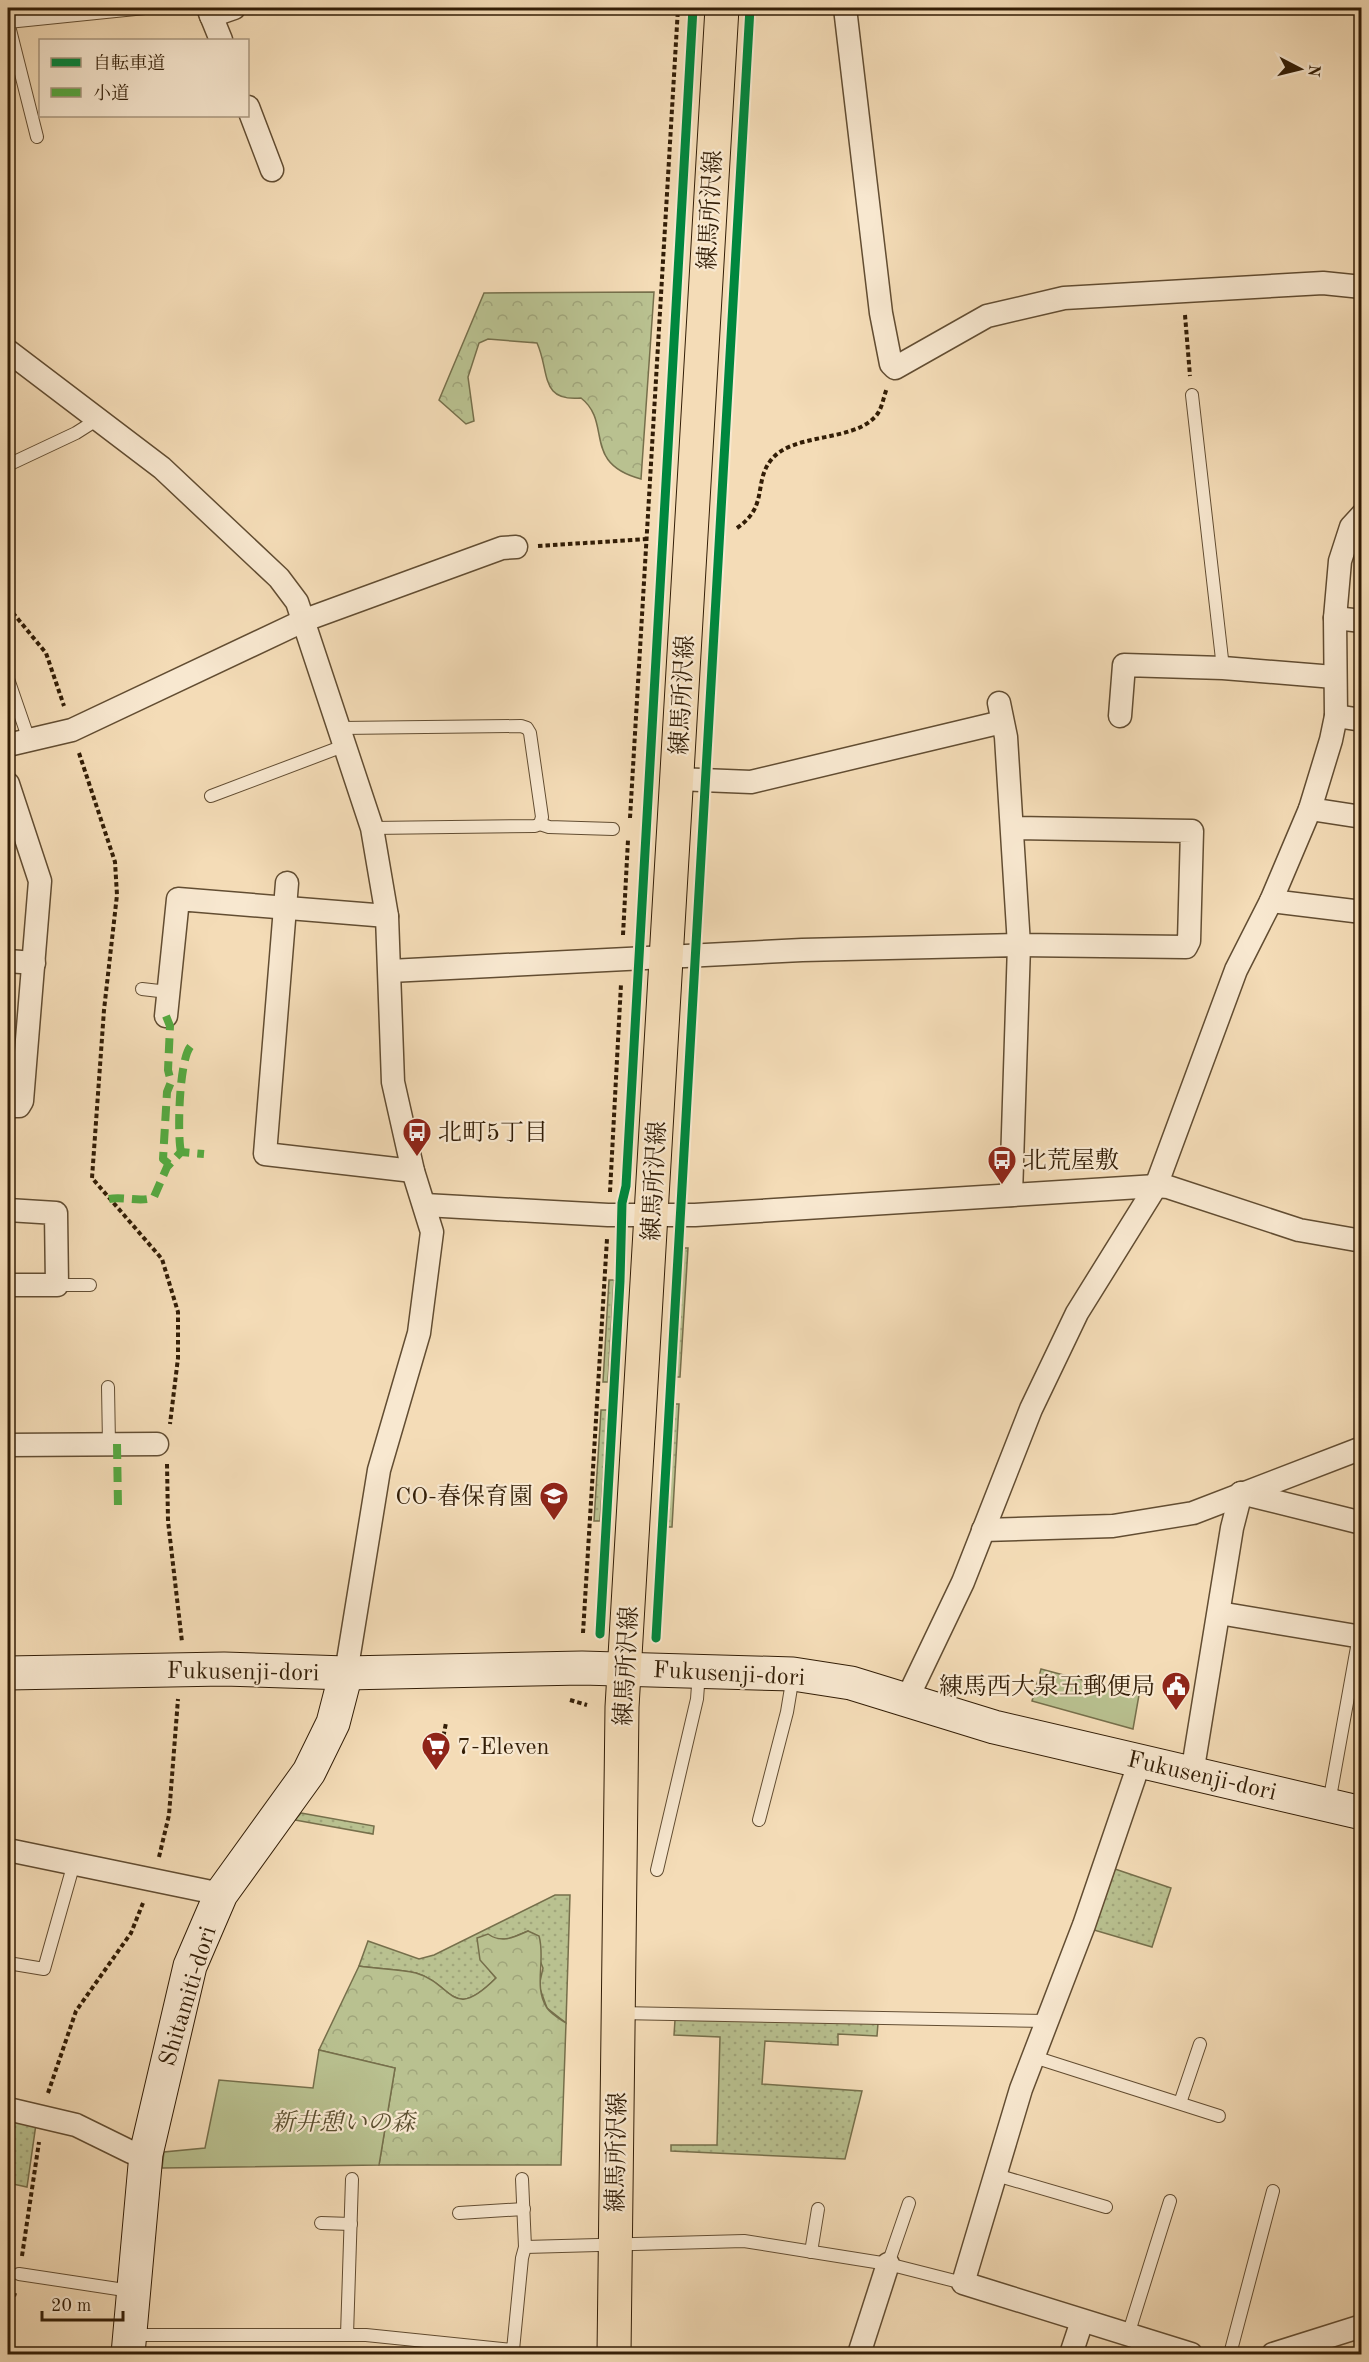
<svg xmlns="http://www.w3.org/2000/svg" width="1369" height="2362" font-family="'Old Standard TT','Noto Serif JP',serif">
	<defs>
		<pattern id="grass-dots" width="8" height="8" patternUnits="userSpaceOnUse" patternTransform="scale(1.5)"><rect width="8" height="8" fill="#b9c190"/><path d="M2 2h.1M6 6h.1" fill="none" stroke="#a0a57b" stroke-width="1.8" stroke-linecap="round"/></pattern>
		<pattern id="forest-crowns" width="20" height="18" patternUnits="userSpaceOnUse" patternTransform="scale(1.5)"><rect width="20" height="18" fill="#b9c190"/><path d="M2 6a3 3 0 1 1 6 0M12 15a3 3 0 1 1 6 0" fill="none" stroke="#a0a57b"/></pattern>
	</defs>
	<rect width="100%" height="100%" fill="#f4dcb7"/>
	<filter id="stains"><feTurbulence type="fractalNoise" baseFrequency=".00333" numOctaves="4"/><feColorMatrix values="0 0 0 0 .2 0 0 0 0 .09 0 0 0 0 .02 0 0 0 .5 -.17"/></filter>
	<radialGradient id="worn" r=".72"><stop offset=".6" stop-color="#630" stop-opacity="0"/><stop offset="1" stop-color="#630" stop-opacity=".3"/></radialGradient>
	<g fill="url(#grass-dots)" stroke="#766f4b" stroke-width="1.5">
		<path d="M683 1248H688L680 1377H675Z"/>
		<path d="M609 1280H614L608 1382H603Z"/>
		<path d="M673 1404H679L672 1527H666Z"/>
		<path d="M601 1410H608L600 1521H594Z"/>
		<path d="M301 1813 374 1826 373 1834 295 1820Z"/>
		<path d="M1115 1869 1171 1888 1152 1947 1094 1930Z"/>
		<path d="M555 1895H570L566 2023 547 2008 539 1986 543 1968 528 1931 509 1939H494L490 1971 496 1978C451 2023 454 1984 416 1973 397 1969 378 1969 359 1966L368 1941 419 1959 434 1955Z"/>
		<path d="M675 2020 878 2023 877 2036 838 2034V2045L765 2041 762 2084 862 2091 845 2159 671 2151V2145H717L720 2037 674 2035Z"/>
		<path d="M8 2119 36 2124 27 2187 8 2183Z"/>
	</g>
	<g fill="url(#forest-crowns)" stroke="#766f4b" stroke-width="1.5">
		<path d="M654 292 641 479C581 463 613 423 581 398 539 402 550 371 537 343L488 339 479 343 468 377 474 421 466 424 439 400 484 293Z"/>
		<path d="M528 1931 539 1936C546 1960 533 1987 547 2008 551 2014 560 2019 566 2023L561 2165H379L395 2068 319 2050 359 1966C377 1969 397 1969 416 1973 454 1984 451 2023 496 1978L480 1960 477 1938 488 1934C502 1944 514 1937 528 1931Z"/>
	</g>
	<g fill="#b9c190" stroke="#766f4b" stroke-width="1.5">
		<path d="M1041 1669 1139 1695 1133 1729 1032 1701Z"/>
		<path d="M319 2050 395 2068 379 2165 162 2168 164 2152 205 2148 219 2080 313 2088Z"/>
	</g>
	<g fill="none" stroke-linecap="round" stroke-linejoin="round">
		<g stroke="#624d32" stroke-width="14">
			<g id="lane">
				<path d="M37 137 8 22 145 8"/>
				<path d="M1192 395 1223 668"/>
				<path d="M8 465 76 433 98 419"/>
				<path d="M8 679 29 740"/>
				<path d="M341 728 521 726 527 728 530 733 542 817 540 824 535 826 372 828"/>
				<path d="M211 796 346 745"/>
				<path d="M540 824 549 827 613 829"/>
				<path d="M142 989 168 992"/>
				<path d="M57 1285H90"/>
				<path d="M108 1387 109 1444"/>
				<path d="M1329 1803 1359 1636"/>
				<path d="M759 1820 787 1712 793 1676"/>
				<path d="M657 1870 697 1699 699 1672"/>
				<path d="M8 1963 44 1969 74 1863"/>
				<path d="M619 2013 1047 2021"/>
				<path d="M1034 2057 1219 2116"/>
				<path d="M1180 2103 1200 2044"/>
				<path d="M996 2175 1106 2207"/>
				<path d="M459 2213 524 2209"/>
				<path d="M321 2223 351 2224"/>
				<path d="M525 2247 744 2241 888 2264 963 2283"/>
				<path d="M811 2252 818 2209"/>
				<path d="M888 2264 909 2203"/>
				<path d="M19 2274 131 2291"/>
				<path d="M130 2335H366L513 2350 522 2258 525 2247 522 2179"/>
				<path d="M347 2335 352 2179"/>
				<path d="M1128 2335 1170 2201"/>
				<path d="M1230 2354 1273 2191"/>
			</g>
		</g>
		<g stroke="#624d32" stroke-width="25">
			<g id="street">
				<path d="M208 8 221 40"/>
				<path d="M845 8 881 313 891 364 895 368 987 316 1064 298 1323 283 1362 287"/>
				<path d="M211 16 234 8"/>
				<path d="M248 107 272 170"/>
				<path d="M8 351 162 468 279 578 297 602 372 828 387 916 393 1082 413 1171 432 1232 419 1333 379 1470 346 1673"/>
				<path d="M1335 618 1362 621"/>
				<path d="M999 703 1006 737 1019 945 1186 947 1189 941 1192 831 1013 828"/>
				<path d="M1120 716 1124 665 1223 668 1334 677"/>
				<path d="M1336 716 1362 720"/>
				<path d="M8 745 72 730 305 620 502 548 516 547"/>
				<path d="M677 779 751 782 1002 722"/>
				<path d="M8 784 40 881 22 1101 19 1106H8"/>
				<path d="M1310 809 1362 817"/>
				<path d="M287 883 265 1154 413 1171"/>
				<path d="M1271 901 1362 912"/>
				<path d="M8 961 34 963"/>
				<path d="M390 971 802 950 1019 945 1011 1195"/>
				<path d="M166 1016 178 899 387 916"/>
				<path d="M425 1205 608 1215H695L1156 1186 1168 1187 1299 1230 1362 1241"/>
				<path d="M8 1210 56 1213 57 1285H8"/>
				<path d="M8 1445 157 1444"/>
				<path d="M1241 1493 1362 1523"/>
				<path d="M983 1530 1113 1526 1193 1513 1362 1448"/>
				<path d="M1219 1613 1362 1637"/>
				<path d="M907 1699 963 1582 1031 1409 1077 1313 1156 1186 1236 970 1271 901 1310 809 1331 740 1336 716 1335 618 1340 561 1351 527 1362 515"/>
				<path d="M1140 1761 1084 1925 1021 2089 963 2283 1191 2354"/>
				<path d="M1192 1774 1232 1528 1241 1493"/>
				<path d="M8 1850 221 1894"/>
				<path d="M8 2109 76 2125 131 2152 146 2154"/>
				<path d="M859 2354 888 2264"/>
				<path d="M1071 2354 1082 2321"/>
				<path d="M1273 2354 1362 2326"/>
			</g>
		</g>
		<g stroke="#321d06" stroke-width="35">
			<g id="secondary">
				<path d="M8 1673 224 1669 346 1673 582 1668 793 1674 851 1683 994 1727 1362 1813"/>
				<path d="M128 2354 146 2154 190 1966 221 1894 309 1772 333 1723 346 1673"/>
			</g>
		</g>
		<g stroke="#321d06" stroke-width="35">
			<path id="primary" d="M614 2354 622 1707 722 8"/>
		</g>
		<g stroke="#321d06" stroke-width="4" stroke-dasharray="4.5 3" stroke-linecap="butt">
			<path d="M1185 315 1190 376"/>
			<path d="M737 528C769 506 753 483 771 460 792 433 850 442 874 418 882 411 883 398 887 388"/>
			<path d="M538 546 648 539"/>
			<path d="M8 607 46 653 64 706"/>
			<path d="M79 753 115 862 117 895 104 1010 92 1178 162 1259 178 1312V1358L170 1424"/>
			<path d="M630 818 678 8"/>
			<path d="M623 935 628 840"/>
			<path d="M610 1192 621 984"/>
			<path d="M167 1464 168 1521 182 1642"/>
			<path d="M583 1633 607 1239"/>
			<path d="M570 1700 587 1705"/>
			<path d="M439 1758 446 1723"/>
			<path d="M159 1857 169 1815 178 1699"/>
			<path d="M48 2093 76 2011 131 1933 143 1903"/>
			<path d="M22 2256 39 2142"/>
			<path d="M8 2318 15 2293"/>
		</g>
		<use href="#lane" stroke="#f8e8d0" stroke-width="12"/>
		<use href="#street" stroke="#f8e8d0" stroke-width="22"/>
		<use href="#secondary" stroke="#f8e8d0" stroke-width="33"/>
		<use href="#primary" stroke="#f4dcb7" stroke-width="33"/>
		<g stroke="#54a940" stroke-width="8" stroke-dasharray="15 8" stroke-linecap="butt">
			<path d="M166 1016 170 1026 168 1070 171 1082 167 1092 163 1159 169 1164"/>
			<path d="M181 1152C177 1135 179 1054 192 1045"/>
			<path d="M109 1199C123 1196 142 1203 154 1197L167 1167 181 1152 204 1154"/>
			<path d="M117 1444 118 1507"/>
		</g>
		<g stroke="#f8e8d0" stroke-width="13">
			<g id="cycleway">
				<path d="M600 1634 620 1281 622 1203 626 1186 693 8"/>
				<path d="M656 1638 750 8"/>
			</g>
		</g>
		<use href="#cycleway" stroke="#00873e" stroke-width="9"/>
	</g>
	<defs>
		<g id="bus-pin" transform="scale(1.5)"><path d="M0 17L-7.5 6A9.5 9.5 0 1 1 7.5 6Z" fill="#8f2418" stroke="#f8e8d0"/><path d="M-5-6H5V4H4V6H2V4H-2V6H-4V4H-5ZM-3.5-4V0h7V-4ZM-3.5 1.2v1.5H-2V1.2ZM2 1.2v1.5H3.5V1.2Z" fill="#fff"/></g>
		<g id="school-pin" transform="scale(1.5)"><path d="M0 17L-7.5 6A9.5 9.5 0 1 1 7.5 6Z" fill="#8f2418" stroke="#f8e8d0"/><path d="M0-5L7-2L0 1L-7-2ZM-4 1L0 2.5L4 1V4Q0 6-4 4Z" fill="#fff"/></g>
		<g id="civic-pin" transform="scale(1.5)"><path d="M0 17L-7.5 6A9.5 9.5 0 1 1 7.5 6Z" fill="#8f2418" stroke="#f8e8d0"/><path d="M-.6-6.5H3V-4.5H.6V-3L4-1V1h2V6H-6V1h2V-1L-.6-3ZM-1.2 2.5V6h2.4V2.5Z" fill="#fff"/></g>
		<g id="supermarket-pin" transform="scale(1.5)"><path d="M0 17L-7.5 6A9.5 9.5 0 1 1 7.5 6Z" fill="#8f2418" stroke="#f8e8d0"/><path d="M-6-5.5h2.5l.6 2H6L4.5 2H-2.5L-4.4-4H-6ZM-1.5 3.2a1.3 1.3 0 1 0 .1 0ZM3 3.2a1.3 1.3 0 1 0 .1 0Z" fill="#fff"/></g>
	</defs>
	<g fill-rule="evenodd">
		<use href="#bus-pin" x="417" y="1132"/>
		<use href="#bus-pin" x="1002" y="1160"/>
		<use href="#school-pin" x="554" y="1496"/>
		<use href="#civic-pin" x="1176" y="1686"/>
		<use href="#supermarket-pin" x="436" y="1746"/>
	</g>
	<g text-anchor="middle" stroke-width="4.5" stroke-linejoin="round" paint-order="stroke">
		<g font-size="24" fill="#321d06" stroke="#f8e8d0">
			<text transform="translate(710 210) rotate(-87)" y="8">練馬所沢線</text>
			<text transform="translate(682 695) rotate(-87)" y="8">練馬所沢線</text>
			<text transform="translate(654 1181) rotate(-87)" y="8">練馬所沢線</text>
			<text transform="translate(626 1666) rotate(-87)" y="8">練馬所沢線</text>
			<text transform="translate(243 1671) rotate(1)" y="8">Fukusenji-dori</text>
			<text transform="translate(729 1673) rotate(3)" y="8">Fukusenji-dori</text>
			<text transform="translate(1202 1775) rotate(13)" y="8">Fukusenji-dori</text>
			<text transform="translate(187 1996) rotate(-73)" y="8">Shitamiti-dori</text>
			<text transform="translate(616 2152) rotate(-89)" y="8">練馬所沢線</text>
		</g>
		<g font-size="24" fill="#321d06" stroke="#f8e8d0" text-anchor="start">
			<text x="438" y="1140">北町5丁目</text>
			<text x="1023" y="1168">北荒屋敷</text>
			<text x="533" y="1504" text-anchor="end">CO-春保育園</text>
			<text x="1155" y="1694" text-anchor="end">練馬西大泉五郵便局</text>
			<text x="457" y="1754">7-Eleven</text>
		</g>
		<g font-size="24" font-style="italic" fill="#5a4e2f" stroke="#f8e8d0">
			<text x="343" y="2130">新井憩いの森</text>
		</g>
	</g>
	<rect width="1369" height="2362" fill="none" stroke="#f4dcb7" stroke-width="30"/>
	<rect x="9" y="9" width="1351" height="2344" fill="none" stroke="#321d06" stroke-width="3"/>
	<rect x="15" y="15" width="1339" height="2332" fill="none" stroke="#321d06" stroke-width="1.5"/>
	<rect x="39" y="39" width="210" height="78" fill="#f8e8d0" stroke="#a9977f" stroke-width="1.5"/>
	<rect x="51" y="58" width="30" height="9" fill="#00873e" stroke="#a9977f" stroke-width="1.5"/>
	<text x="93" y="69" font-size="18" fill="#321d06">自転車道</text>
	<rect x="51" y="88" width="30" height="9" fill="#54a940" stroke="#a9977f" stroke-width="1.5"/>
	<text x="93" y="99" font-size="18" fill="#321d06">小道</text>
	<g transform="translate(1300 69) rotate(97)" stroke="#f8e8d0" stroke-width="4.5" paint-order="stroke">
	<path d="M0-4.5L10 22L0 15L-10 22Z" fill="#321d06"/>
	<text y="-9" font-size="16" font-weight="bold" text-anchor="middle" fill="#321d06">N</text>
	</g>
	<path d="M42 2311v9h81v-9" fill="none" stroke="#321d06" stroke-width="3"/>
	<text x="51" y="2311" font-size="18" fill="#321d06" stroke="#f8e8d0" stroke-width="4.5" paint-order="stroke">20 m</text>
	<rect width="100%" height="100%" filter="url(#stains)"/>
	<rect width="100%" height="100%" fill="url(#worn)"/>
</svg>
